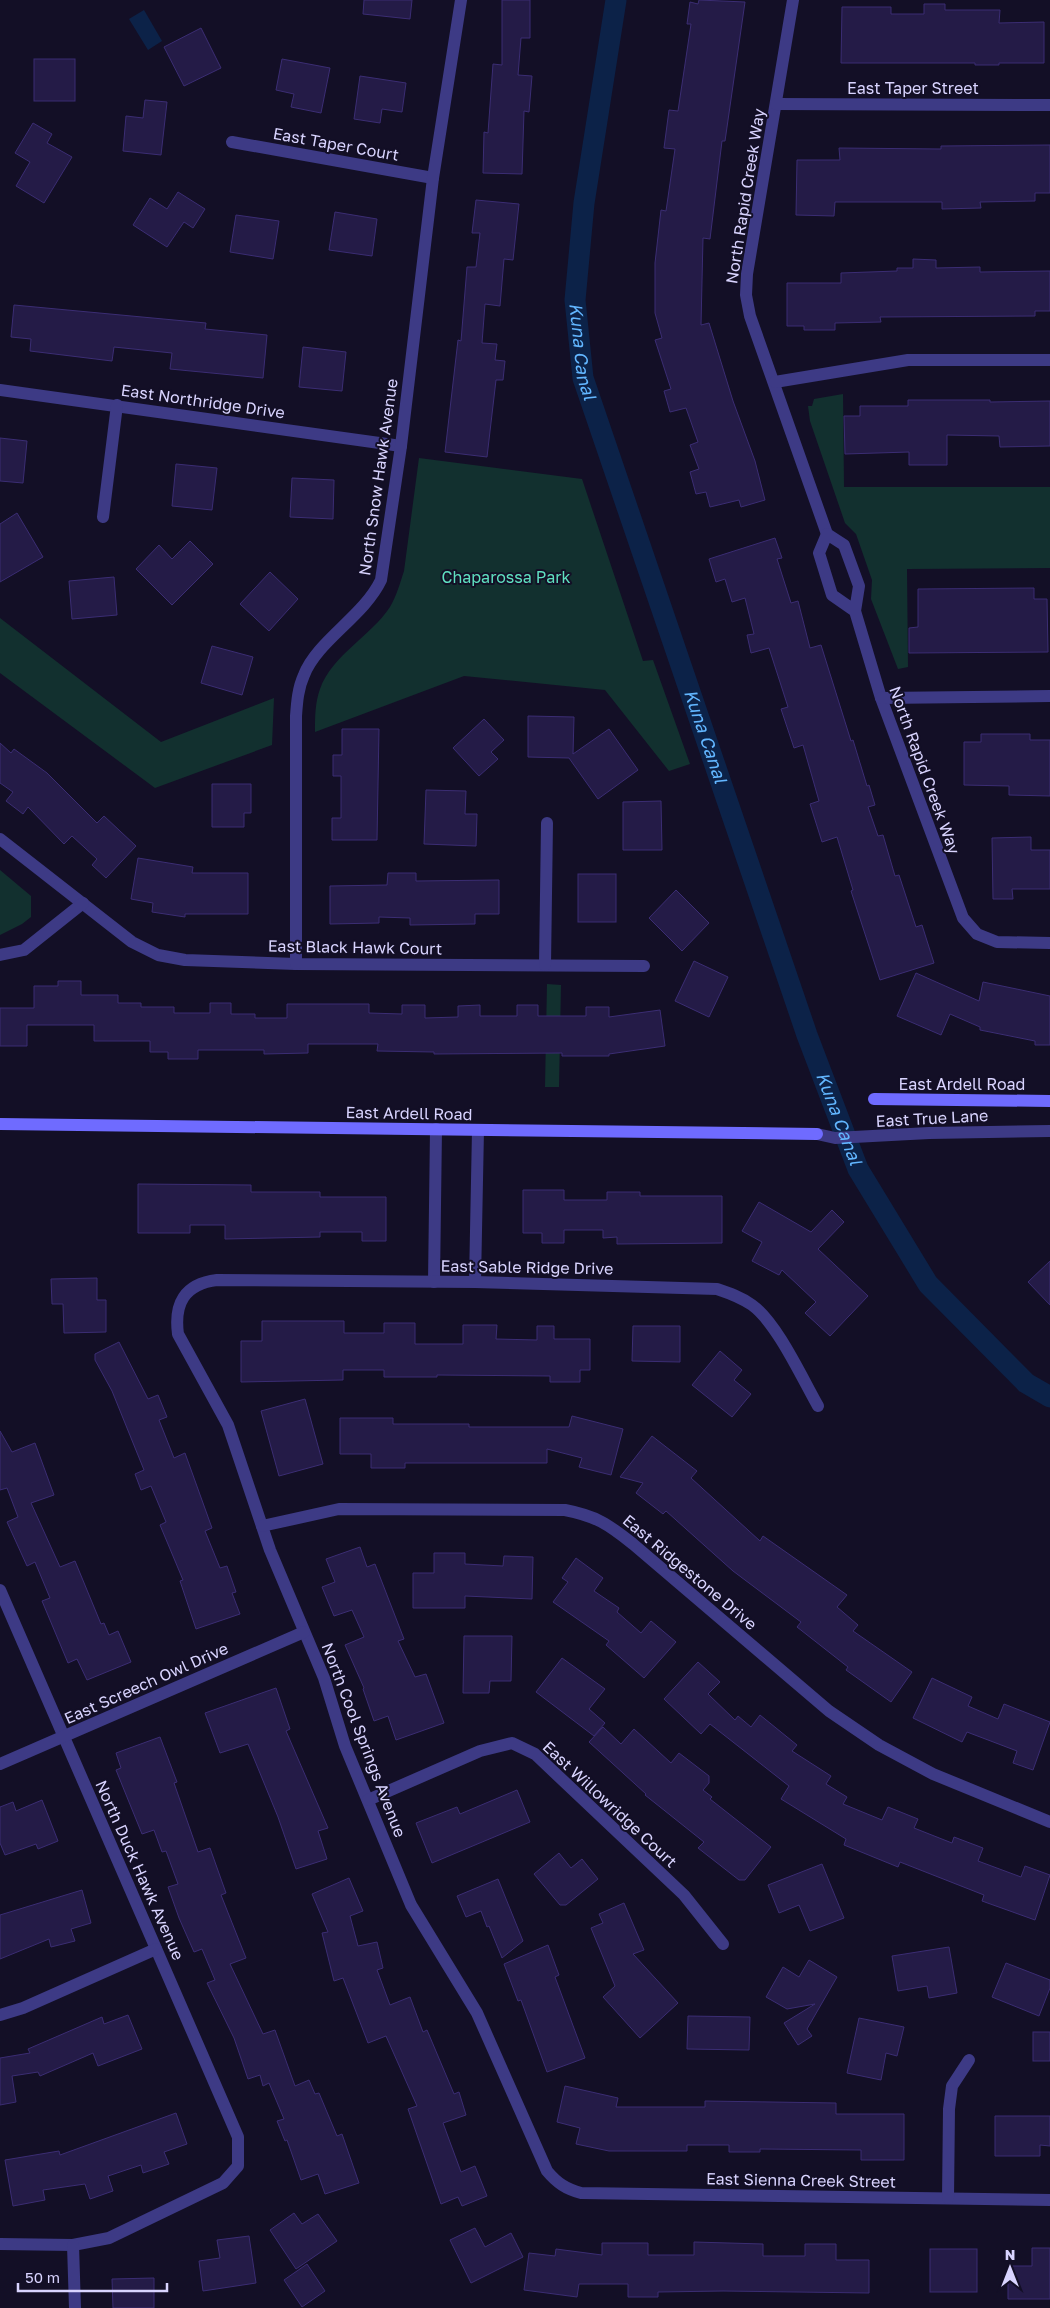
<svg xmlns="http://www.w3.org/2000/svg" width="1050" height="2308" font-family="'Golos Text',sans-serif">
	<rect width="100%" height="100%" fill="#130f26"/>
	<g fill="#12302f">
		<path d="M843 394 844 487H1050V568L907 569 908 667 898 669 871 599 872 580 856 534 845 523 810 421 808 406H812L814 399Z"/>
		<path d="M419 458 582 479 643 661 653 660 690 764 669 771 605 690 464 676 315 732C315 717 315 703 320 689 332 655 371 636 390 607 397 595 400 583 404 571Z"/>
		<path d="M0 618 161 742 274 698 272 745 155 788 0 673Z"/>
		<path d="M0 870 31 896V917L22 924 0 935Z"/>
		<path d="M547 984 561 985 559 1087H545Z"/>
	</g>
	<path fill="#0c2248" d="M144 10 162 41 148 50 129 19Z"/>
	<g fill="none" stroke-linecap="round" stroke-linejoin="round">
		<path stroke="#0c2248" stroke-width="21" id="s1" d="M616 0 584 203 575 300 583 378 807 1035 858 1169 928 1284 1026 1383 1050 1397"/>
	</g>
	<g fill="#241b47" stroke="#3b2d73">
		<path d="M364 0H412L410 19 363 14Z"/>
		<path d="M502 0H530V38H521L518 75 532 76 529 112 524 111 522 174 483 173 484 132 488 133 493 64 502 65Z"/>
		<path d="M699 0 745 2 725 141H722L710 239 703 238 701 325 709 323 733 401 755 461 765 500 741 507 739 500 710 507 706 492 696 494 690 472 699 469 690 445 698 442 686 408 670 412 664 391 671 389 655 340 662 338 655 313V263L661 210 666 211 675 149 664 148 669 110 678 111 691 24H687L690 2 698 4Z"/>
		<path d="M924 4H945V10H1000L999 23 1044 22V63H999V65H975V63H841L842 7H891V14H924Z"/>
		<path d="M201 28 221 68 184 86 164 47Z"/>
		<rect x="34" y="59" width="41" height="42"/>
		<path d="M282 59 330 68 321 113 291 107 294 94 276 90Z"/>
		<path d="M360 76 406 83 402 112 382 109 380 123 354 119Z"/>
		<path d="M145 100 167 102 161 155 123 151 126 116 143 118Z"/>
		<path d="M33 123 52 134 47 143 72 157 44 203 16 186 30 162 15 153Z"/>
		<path d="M1050 145V193H1035V201L980 202 981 208 942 209V202H835L834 216 796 215 797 160H840L839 148 941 149V146Z"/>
		<path d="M178 192 205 209 193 228 184 222 167 247 133 225 150 198 167 209Z"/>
		<path d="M476 200 519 204 513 260 504 259 500 306 485 304 482 343 497 344 495 360 505 361 503 380H496L487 457 445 452 458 340 461 341 467 267H476L480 233H472Z"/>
		<path d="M335 212 377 219 372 256 329 250Z"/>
		<path d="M236 215 279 221 273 259 230 252Z"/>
		<path d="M913 259 936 260V268L980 267V272L1050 271V311H1035V316L880 317 881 322 835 323V330H804V326H787V283H841V273L897 271V268H913Z"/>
		<path d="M14 305 206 323 205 329 267 335 263 378 170 369 172 353 114 347 112 361 30 351 31 339 11 337Z"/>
		<path d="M303 347 346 352 342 391 299 387Z"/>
		<path d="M908 400H990V402L1050 401V446L1000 447 999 436 947 435V465H909V452L845 454 844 416H860V406H908Z"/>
		<path d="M0 438 27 441 23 483 0 481Z"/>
		<path d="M176 464 217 468 212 510 172 506Z"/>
		<path d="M292 478 334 480 333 519 290 517Z"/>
		<path d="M17 513 43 557 0 582V524Z"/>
		<path d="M775 538 782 558 777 559 791 603 798 601 810 648 821 645 851 741 853 740 867 786 869 785 875 805 868 807 878 836 883 835 895 876 899 875 916 927 922 925 934 963 880 980 851 891 853 890 837 837 822 842 810 804 819 801 803 745 794 748 781 709 788 707 769 648 751 653 747 635 754 634 745 598 732 602 725 579 716 582 709 559Z"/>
		<path d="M190 541 213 564 172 605 136 569 159 545 172 559Z"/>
		<path d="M270 572 298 599 269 631 240 604Z"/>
		<path d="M114 577 117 615 72 619 69 581Z"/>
		<path d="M1034 588V599H1047L1048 652 909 653V628L918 627V589Z"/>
		<path d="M212 646 253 657 242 695 201 683Z"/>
		<path d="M528 716 574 717 573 754 609 729 638 770 598 799 569 758 528 757Z"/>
		<path d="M484 719 504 740 491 752 498 759 479 776 453 748Z"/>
		<path d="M342 729H379L377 840H332V818H341V776H333V755H342Z"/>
		<path d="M981 734H1030V740H1050V796L1009 795V786L964 785V742H981Z"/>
		<path d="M0 743 11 753 14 749 47 773 97 823 104 816 136 846 106 878 92 865 97 859 72 836 64 844 28 807 23 814 6 801 13 792 0 783Z"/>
		<path d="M212 784H251V813H244V827H212Z"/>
		<path d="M426 790 466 791 465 814H477L476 846 424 844Z"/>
		<path d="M661 801 662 850H623V802Z"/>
		<path d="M1031 837V850H1050V889H1012L1013 899H993L992 838Z"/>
		<path d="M138 858 193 867 192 873H248V914H185V917L152 912 153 903 131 899Z"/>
		<path d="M388 873H416V881L499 880V914H475V924L410 925V918L379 917V923L330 924V886L387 885Z"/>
		<rect x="578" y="874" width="38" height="48"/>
		<path d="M676 890 709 923 682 951 649 918Z"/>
		<path d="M694 961 728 977 709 1017 675 1001Z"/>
		<path d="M916 973 979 1001 983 982 1050 996V1045H1035V1041L980 1030V1027L950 1014 941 1035 897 1016Z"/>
		<path d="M58 981H81V995H118V1003H141V1007H174V1013H210V1003H231V1014H255V1018H287V1004H369V1013L402 1014V1005H425V1018L458 1017V1006L480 1005V1016H517V1005H538V1016H586V1007H609V1017L660 1010 665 1046 609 1054V1056H562V1053L434 1054V1052L377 1051 378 1044H308V1053L264 1054V1050H198V1059H168V1052H150V1041H94V1025H27V1046H0V1008H34V986H58Z"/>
		<path d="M138 1184 251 1185V1192H320V1197H386V1241H362V1232H320V1237L225 1239V1225H190V1233H138Z"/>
		<path d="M523 1190H564V1200H607V1192H640V1196H722V1243L617 1244V1237L603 1238V1230H564V1243H542V1233H523Z"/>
		<path d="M759 1202 811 1232 832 1210 844 1222 818 1249 868 1296 830 1336 805 1313 816 1302 782 1270 779 1275 752 1261 762 1242 742 1231Z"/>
		<path d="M1050 1261V1305L1028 1282Z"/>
		<path d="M97 1278V1300H106V1332L64 1333 63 1304H52L51 1279Z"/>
		<path d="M262 1321H344V1333H384V1323H415V1344H463V1325H497L496 1339 537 1340V1326H554V1339H590V1370H580V1382H550V1376L437 1375V1377H384V1370H343V1380L241 1382V1341H262Z"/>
		<path d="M633 1326H680V1362L632 1361Z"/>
		<path d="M119 1342 148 1399 158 1395 167 1417 159 1420 174 1458 185 1453 212 1528 205 1531 220 1568 227 1566 236 1592 232 1593 240 1614 196 1629 180 1581 183 1580 160 1525 166 1522 151 1486 141 1490 135 1474 144 1470 112 1391 95 1360V1354Z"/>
		<path d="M720 1351 742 1370 734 1380 751 1394 732 1417 692 1385Z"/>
		<path d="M305 1399 323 1464 279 1476 261 1411Z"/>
		<path d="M572 1416 623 1429 611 1475 579 1467 582 1458 547 1449V1463H405V1468H371V1454H340V1418H393V1424H469V1427H569Z"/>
		<path d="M0 1431 12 1452 35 1443 54 1495 31 1503 60 1567 75 1561 101 1624 104 1623 109 1635 118 1631 131 1662 87 1680 77 1659 68 1663 42 1601 50 1598 35 1562 27 1566 7 1522 18 1517 7 1488 0 1490Z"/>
		<path d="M652 1436 697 1471 691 1478 760 1541 763 1536 847 1595 837 1607 858 1625 853 1631 912 1672 891 1702 846 1670 848 1667 797 1627 801 1622 733 1571 666 1511 663 1514 636 1493 643 1483 620 1477Z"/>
		<path d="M360 1547 367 1567 375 1564 404 1639 398 1641 415 1677 426 1674 444 1723 396 1740 388 1716 374 1721 363 1689 364 1688 345 1645 364 1637 352 1610 334 1616 322 1587 335 1582 326 1559Z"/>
		<path d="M434 1553H465V1564L503 1566 504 1556 533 1557 532 1599 465 1596V1608H413V1573H434Z"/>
		<path d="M576 1558 603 1578 594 1591 619 1608 617 1612 641 1633 651 1621 676 1642 644 1678 606 1645 609 1641 553 1602 568 1582 562 1578Z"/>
		<path d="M464 1636H512L511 1681H490L489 1693H463Z"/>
		<path d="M562 1658 605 1689 589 1709 605 1723 594 1736 536 1692Z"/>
		<path d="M698 1662 720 1682 708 1694 735 1720 738 1716 751 1727 760 1715 797 1745 792 1751 831 1776 826 1784 847 1797 843 1804 882 1820 888 1807 918 1819 914 1828 952 1843 954 1837 983 1848 978 1861 1021 1877 1025 1866 1050 1875 1035 1920 982 1901 984 1895 900 1862 898 1867 844 1845 846 1839 781 1799 789 1786 710 1724 701 1734 664 1699Z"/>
		<path d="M932 1678 972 1697 968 1706 998 1719 1004 1704 1050 1722 1033 1770 1013 1763 1017 1751 967 1732 962 1742 913 1718Z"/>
		<path d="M276 1688 290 1729 286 1731 328 1828 318 1831 327 1859 296 1869 278 1817 248 1744 220 1753 205 1713Z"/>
		<path d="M603 1727 621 1744 634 1729 671 1763 679 1753 709 1776V1783L703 1790 712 1797 710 1799 771 1847 745 1880H739L698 1848 704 1842 645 1795 646 1794 589 1742Z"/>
		<path d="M160 1737 177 1782 174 1783 198 1852 210 1848 226 1893 221 1895 246 1958 230 1964 263 2034 275 2030 295 2086 309 2080 315 2094 319 2093 337 2136 342 2134 359 2183 325 2194 318 2174 301 2180 287 2140 285 2141 277 2121 284 2119 269 2083 263 2086 260 2075 248 2079 234 2038 207 1983 215 1980 202 1949 194 1952 179 1918 168 1887 178 1884 166 1851 162 1852 154 1830 142 1834 116 1770 121 1768 116 1753Z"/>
		<path d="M517 1790 530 1822 432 1863 416 1823 457 1807 460 1814Z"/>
		<path d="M42 1800 58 1841 38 1849 36 1844 5 1855 0 1843V1807L13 1802 16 1811Z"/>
		<path d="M559 1853 571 1868 582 1859 598 1879 566 1905H560L534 1874Z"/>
		<path d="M822 1864 844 1918 810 1931 799 1905 779 1913 768 1885Z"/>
		<path d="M349 1878 363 1911 350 1916 358 1946 377 1942 383 1968 377 1970 390 2005 410 1997 423 2032 427 2030 454 2094 459 2092 466 2115 443 2123 461 2172 475 2166 487 2196 462 2206 458 2197 441 2204 408 2109 417 2106 386 2036 368 2043 343 1978 334 1981 322 1933 328 1932 312 1894Z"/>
		<path d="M498 1879 523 1941 502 1958 489 1926 487 1927 481 1911 466 1917 457 1896Z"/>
		<path d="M82 1890 91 1923 71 1929 75 1941 51 1947 49 1939 0 1959V1915Z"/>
		<path d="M624 1903 644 1950 633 1954 678 2003 640 2038 603 1997 615 1986 591 1928 603 1923 599 1914Z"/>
		<path d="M548 1945 559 1975 555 1977 585 2058 547 2072 521 2000 518 2001 504 1964Z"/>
		<path d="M949 1947 957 1993 929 1998 927 1986 898 1991 892 1956Z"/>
		<path d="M809 1960 837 1977 807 2029 812 2036 798 2045 784 2023 815 2004 787 2009 766 1997 783 1967 799 1977Z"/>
		<path d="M1006 1963 1050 1980V1988L1039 2016 992 1997Z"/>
		<path d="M128 2015 142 2049 98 2066 93 2053 40 2076 38 2072 12 2076 16 2102 0 2105V2058L30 2053 28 2049 102 2017 104 2024Z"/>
		<path d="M688 2016 750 2017 749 2050 687 2049Z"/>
		<path d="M859 2018 904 2027 897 2056 886 2053 881 2080 847 2073Z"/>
		<rect x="1033" y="2032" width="17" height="29"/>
		<path d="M565 2086 618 2098 616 2107H705V2101L836 2103V2114H904V2160H861V2150L760 2149V2152H729V2145H687V2151H609L576 2144 580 2128 557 2122Z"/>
		<path d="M176 2113 187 2144 164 2152 169 2164 143 2173 141 2165 108 2176 113 2191 90 2199 85 2184 43 2190 45 2200 13 2206 5 2160 59 2151 60 2155Z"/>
		<path d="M995 2116H1050V2146L1040 2145V2156H995Z"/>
		<path d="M294 2213 302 2224 318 2214 337 2241 296 2269 270 2230Z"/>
		<path d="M475 2228 485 2247 511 2233 523 2257 471 2283 450 2240Z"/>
		<path d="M249 2236 256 2283 203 2291 199 2261 220 2258 217 2240Z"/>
		<path d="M694 2242 763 2244V2256H805V2244H836V2260H869V2293L723 2291 658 2292V2297H628V2284H579L577 2297 524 2290 529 2253 555 2256 556 2249 602 2255V2243H648V2255H694Z"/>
		<path d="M1032 2248H1050V2299H1008V2266H1032Z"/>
		<rect x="930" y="2249" width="47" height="43"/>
		<path d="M307 2264 325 2291 302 2307 284 2280Z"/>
		<path d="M154 2278V2308H113L112 2279Z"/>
	</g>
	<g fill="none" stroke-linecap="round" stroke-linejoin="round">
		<g stroke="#3d3a85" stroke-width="12">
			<path d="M793 0 747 274 746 295 750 316 827 534"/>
			<path d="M776 104 1050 105"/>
			<path d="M232 142 433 178"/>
			<path d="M775 382 908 360H1050"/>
			<path d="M0 390 401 446"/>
			<path d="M103 517 117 405"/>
			<path d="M855 611 832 595 819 553 827 534 844 545 859 586 855 611 881 698 963 918 977 934 997 942 1050 943"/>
			<path d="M881 698 1050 696"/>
			<path d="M0 839 132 942 158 955 185 960 296 964 644 966"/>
			<path d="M0 955 24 950 83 903"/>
			<path d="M296 964V716C297 702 298 688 304 675 317 641 364 616 381 580L401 446 433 178 461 0"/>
			<path d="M545 965 547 823"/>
			<path d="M817 1134 835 1138 929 1133 1050 1131"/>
			<path d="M434 1282 436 1129"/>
			<path d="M475 1282 478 1130"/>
			<path d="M818 1406C802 1378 777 1323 752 1305 741 1297 729 1293 717 1289L475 1282 217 1280C184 1284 174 1304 178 1334L228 1425 270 1550 324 1678 345 1746 411 1905 477 2013 547 2171C557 2183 566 2189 581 2193L1050 2200"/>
			<path d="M262 1526 339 1509 565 1510C596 1516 608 1524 633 1544L829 1711 879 1745 933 1774 1050 1822"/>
			<path d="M0 1590 238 2137V2166L223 2183 109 2238 73 2245 0 2244"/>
			<path d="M0 1764 304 1632"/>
			<path d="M368 1800 480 1751 512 1743 535 1754 684 1895 723 1944"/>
			<path d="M0 2015 23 2008 156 1949"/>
			<path d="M948 2198 949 2109 952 2086 969 2060"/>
			<path d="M73 2245 75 2308"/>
		</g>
		<g stroke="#6f6bff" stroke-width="12">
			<path d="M874 1099 1050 1101"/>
			<path d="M0 1124 817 1134"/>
		</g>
	</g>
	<g text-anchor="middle" stroke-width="4" stroke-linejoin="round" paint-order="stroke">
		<g font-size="16" fill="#d9d4ff" stroke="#130f26">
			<text x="913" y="94">East Taper Street</text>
			<text transform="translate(336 144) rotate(10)" y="6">East Taper Court</text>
			<text transform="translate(745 196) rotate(-81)" y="6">North Rapid Creek Way</text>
			<text transform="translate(203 401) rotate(8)" y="6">East Northridge Drive</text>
			<text transform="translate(378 477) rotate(-82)" y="6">North Snow Hawk Avenue</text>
			<text transform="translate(925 770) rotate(70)" y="6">North Rapid Creek Way</text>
			<text transform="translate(355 947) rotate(1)" y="6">East Black Hawk Court</text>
			<text x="962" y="1090">East Ardell Road</text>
			<text transform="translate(409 1113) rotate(1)" y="6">East Ardell Road</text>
			<text transform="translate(932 1118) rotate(-3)" y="6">East True Lane</text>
			<text transform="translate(527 1267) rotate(1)" y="6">East Sable Ridge Drive</text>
			<text transform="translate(690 1572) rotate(40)" y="6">East Ridgestone Drive</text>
			<text transform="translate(146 1683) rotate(-24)" y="6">East Screech Owl Drive</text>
			<text transform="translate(364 1740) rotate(69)" y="6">North Cool Springs Avenue</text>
			<text transform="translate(610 1804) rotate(43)" y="6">East Willowridge Court</text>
			<text transform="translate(140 1870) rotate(66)" y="6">North Duck Hawk Avenue</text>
			<text transform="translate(801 2180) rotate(1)" y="6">East Sienna Creek Street</text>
		</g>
		<g font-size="16" fill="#5fe0c0" stroke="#130f26">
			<text x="506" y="583">Chaparossa Park</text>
		</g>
		<g font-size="18" font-style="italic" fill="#62b6ff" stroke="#130f26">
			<text dy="6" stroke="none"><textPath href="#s1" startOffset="355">Kuna Canal</textPath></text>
			<text dy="6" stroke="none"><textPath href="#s1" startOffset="760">Kuna Canal</textPath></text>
			<text dy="6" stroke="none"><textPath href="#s1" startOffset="1165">Kuna Canal</textPath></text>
		</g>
	</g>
	<g transform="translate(1010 2268)" stroke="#130f26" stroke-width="4" paint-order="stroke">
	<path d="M0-4L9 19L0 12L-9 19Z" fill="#d9d4ff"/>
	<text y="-8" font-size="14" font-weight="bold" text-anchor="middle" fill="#d9d4ff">N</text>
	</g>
	<path d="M18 2283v8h149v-8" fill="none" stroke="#d9d4ff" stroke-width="2.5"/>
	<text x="25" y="2283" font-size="15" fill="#d9d4ff" stroke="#130f26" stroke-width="4" paint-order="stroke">50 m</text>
</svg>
